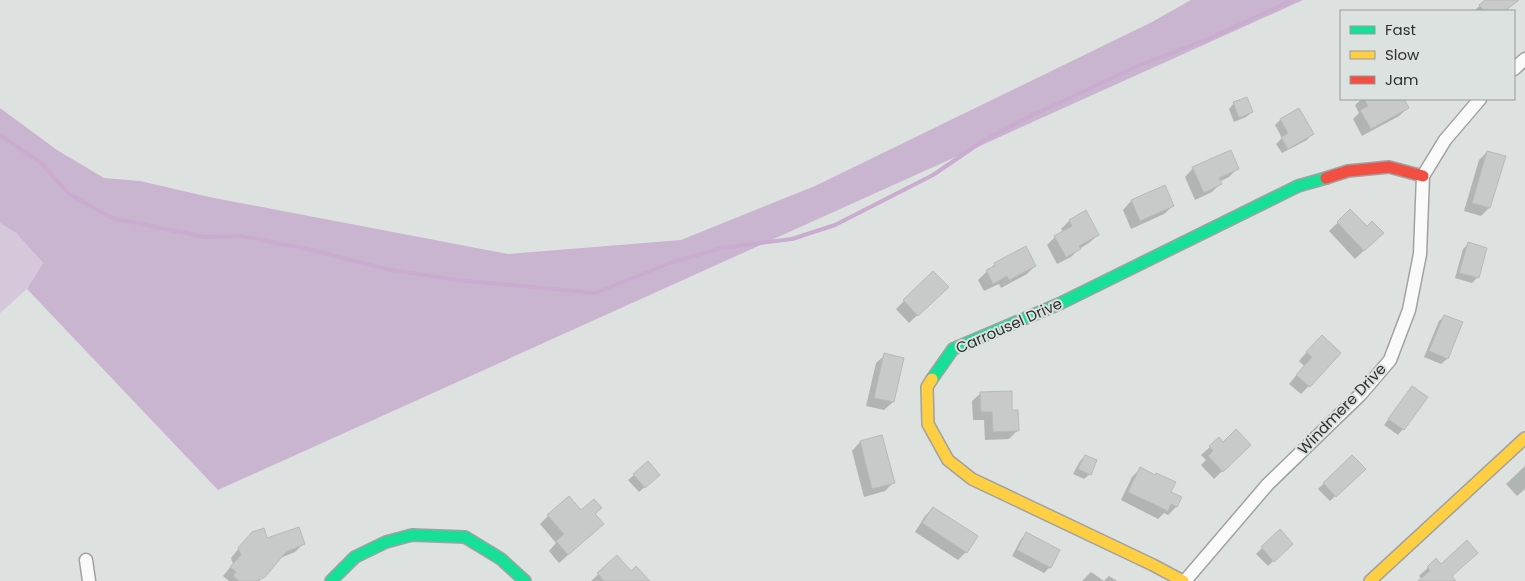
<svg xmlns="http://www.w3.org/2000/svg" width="1525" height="581" font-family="Poppins,sans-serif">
	<rect width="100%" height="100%" fill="#dde1df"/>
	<path fill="#d6c8db" d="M0 223 16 233 43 263 27 289 0 313Z"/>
	<path fill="#cab5d0" d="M1191 0H1303L218 490 27 289 43 263 16 233 0 223V108L57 150 104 178 140 181 209 197 508 254 681 240 815 186 1152 22Z"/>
	<g fill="#0003">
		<path d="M1486 0H1518L1505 11H1474Z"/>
		<path d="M1362 99H1403L1408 108 1399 116 1362 136 1353 119 1359 113 1355 105Z"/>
		<path d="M1234 103 1252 112 1246 117 1234 122 1229 109Z"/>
		<path d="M1298 110 1312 134 1307 140 1282 153 1276 144 1282 138 1275 125 1280 120Z"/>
		<path d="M1487 152 1489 208 1481 216 1464 211 1479 160Z"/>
		<path d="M1193 168 1237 169 1229 177 1219 182 1220 184 1212 192 1195 200 1185 177Z"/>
		<path d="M1164 187 1173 206 1164 214 1131 229 1123 210 1131 201Z"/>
		<path d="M1350 211 1367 228 1374 241 1355 259 1329 231Z"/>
		<path d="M1086 212 1098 235 1089 243 1079 249 1071 257 1057 264 1047 245 1055 237 1063 232 1061 229 1069 221Z"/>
		<path d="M1468 244 1478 277 1472 283 1455 278 1463 249Z"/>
		<path d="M995 264 1035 266 1027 274 1001 288 999 284 984 291 978 280Z"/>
		<path d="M933 272 947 287 909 323 896 309Z"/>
		<path d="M1445 316 1462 323 1447 359 1441 364 1424 357 1439 321Z"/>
		<path d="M1313 345 1309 386 1301 394 1289 384 1304 366 1299 361Z"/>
		<path d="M885 355 893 402 884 410 866 406 876 363Z"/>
		<path d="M1412 388 1403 429 1398 435 1384 425Z"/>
		<path d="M981 393 1011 412 1017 431 1009 439 985 440 984 420H973L972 401Z"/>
		<path d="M881 437 894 482 885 491 864 497 852 451 860 442Z"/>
		<path d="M1219 439 1223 443 1249 445 1214 479 1201 465 1206 460 1201 455Z"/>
		<path d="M1085 456 1090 474 1084 479 1073 474 1080 461Z"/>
		<path d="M1352 457 1364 469 1330 501 1318 489Z"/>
		<path d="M1525 466V489L1517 496 1506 484Z"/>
		<path d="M1140 469 1169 492 1181 498 1176 507 1168 515 1164 513 1158 519 1121 500 1132 477Z"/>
		<path d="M634 475 653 480 639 492 628 480Z"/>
		<path d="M933 508 966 552 958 560 915 532 925 516Z"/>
		<path d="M581 512 594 515V532L559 563 549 551 556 543 540 524 548 516Z"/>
		<path d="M1279 531 1291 544 1268 566 1256 554Z"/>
		<path d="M1027 533 1059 551 1050 567 1044 573 1012 556 1021 539Z"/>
		<path d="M266 539 303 544 295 552 278 559 259 581H229L223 576 233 564 231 558 244 542Z"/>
		<path d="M617 557 631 572 649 581H591Z"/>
		<path d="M1436 560 1446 581H1420L1422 579 1419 576Z"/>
		<path d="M1091 572 1104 581 1109 576 1117 581H1082Z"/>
	</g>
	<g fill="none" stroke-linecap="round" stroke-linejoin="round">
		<path stroke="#c9acd0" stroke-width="4" d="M0 135 40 162 69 194 112 218 205 237 242 236 312 250 386 269 457 280 595 293 670 263 721 248 792 239 835 225 933 175 983 141 1027 118 1135 67 1208 39 1293 0"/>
	</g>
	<g fill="#c7cac8" stroke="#b7bab8">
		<path d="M1485 0H1519L1505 11H1484L1479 5Z"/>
		<path d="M1247 97 1253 112 1239 118 1233 102Z"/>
		<path d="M1364 99H1404L1409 108 1371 129 1360 110 1368 106Z"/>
		<path d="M1299 108 1314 134 1288 149 1281 137 1288 133 1280 119Z"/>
		<path d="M1231 150 1239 169 1219 178 1222 184 1204 193 1192 167Z"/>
		<path d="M1487 151 1506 156 1490 208 1472 203Z"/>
		<path d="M1165 185 1174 206 1140 221 1131 200Z"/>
		<path d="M1350 209 1367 226 1372 221 1384 233 1364 251 1337 222Z"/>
		<path d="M1086 210 1099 235 1079 246 1081 249 1066 257 1054 236 1072 226 1069 220Z"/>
		<path d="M1468 242 1487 248 1479 278 1459 273Z"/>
		<path d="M1026 246 1036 266 1009 280 1007 276 993 284 986 270 995 266 994 263Z"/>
		<path d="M933 271 949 287 918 316 903 300Z"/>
		<path d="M1444 315 1463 322 1448 359 1429 351Z"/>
		<path d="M1322 335 1341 353 1310 387 1296 375 1312 357 1306 352Z"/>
		<path d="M884 353 904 358 894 402 874 398Z"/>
		<path d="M1412 386 1428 397 1404 430 1388 419Z"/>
		<path d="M1012 391V410H1018L1019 431 993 432 992 412H981L980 392Z"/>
		<path d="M1236 429 1251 445 1223 472 1208 456 1213 451 1209 446 1219 437 1223 442Z"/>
		<path d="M882 435 895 483 872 489 860 441Z"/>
		<path d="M1085 455 1097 460 1091 475 1078 469Z"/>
		<path d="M1352 455 1366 469 1336 497 1323 483Z"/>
		<path d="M648 461 660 475 645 488 633 474Z"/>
		<path d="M1140 467 1155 475 1156 473 1176 482 1171 492 1182 497 1177 507 1171 504 1168 511 1128 492Z"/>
		<path d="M569 496 581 510 594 499 602 508 595 514 604 524 568 555 556 541 564 534 547 515Z"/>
		<path d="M933 507 978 536 967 553 922 523Z"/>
		<path d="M299 527 305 544 286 552 265 577 257 581H239L233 576 236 572 230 567 241 555 238 548 252 532 264 528 267 538Z"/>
		<path d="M1280 529 1293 544 1274 562 1261 547Z"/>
		<path d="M1026 532 1060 550 1051 568 1017 550Z"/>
		<path d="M1467 540 1478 553 1452 576 1456 581H1418L1430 571 1427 567 1436 558 1441 564Z"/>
		<path d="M617 555 631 571 636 566 650 581H604L597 573Z"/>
	</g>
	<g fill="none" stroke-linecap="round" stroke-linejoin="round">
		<g stroke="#a0a2a1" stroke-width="15">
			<g id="street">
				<path d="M1514 69 1525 59"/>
				<path d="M86 560 89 581"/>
				<path d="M1185 581 1268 484 1361 394 1390 360 1409 310 1420 254 1423 176 1445 140 1480 99"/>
			</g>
		</g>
		<g stroke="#a0a2a1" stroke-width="14">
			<g id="fast">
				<path d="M932 379 953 349 1059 304 1298 186 1326 178"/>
				<path d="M331 581 355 557 386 542 412 535 465 537 501 559 525 581"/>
			</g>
		</g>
		<g stroke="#a0a2a1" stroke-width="14">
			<g id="slow">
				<path d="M932 379 927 387 928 424 948 460 972 479 1153 565 1183 581"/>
				<path d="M1370 581 1525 438"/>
			</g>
		</g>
		<g stroke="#a0a2a1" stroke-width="14">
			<path id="jam" d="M1326 178 1348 171 1389 167 1423 176"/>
		</g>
		<use href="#street" stroke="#fafafa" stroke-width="12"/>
		<use href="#fast" stroke="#16e098" stroke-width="11"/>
		<use href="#slow" stroke="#ffcf43" stroke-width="11"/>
		<use href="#jam" stroke="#f24e42" stroke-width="11"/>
	</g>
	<g text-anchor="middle" stroke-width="4" stroke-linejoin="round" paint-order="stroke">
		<g font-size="15" fill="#2e302f" stroke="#dce2df">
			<text transform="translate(1009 326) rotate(-24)" y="5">Carrousel Drive</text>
			<text transform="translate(1342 409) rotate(-46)" y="5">Windmere Drive</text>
		</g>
	</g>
	<rect x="1340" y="10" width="175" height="90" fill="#dce2df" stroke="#969b99"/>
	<rect x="1350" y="26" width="25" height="8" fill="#16e098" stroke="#969b99"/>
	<text x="1385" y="35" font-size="15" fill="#2e302f">Fast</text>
	<rect x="1350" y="51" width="25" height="8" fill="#ffcf43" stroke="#969b99"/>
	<text x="1385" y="60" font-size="15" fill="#2e302f">Slow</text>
	<rect x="1350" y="76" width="25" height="8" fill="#f24e42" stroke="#969b99"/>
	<text x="1385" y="85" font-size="15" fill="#2e302f">Jam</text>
</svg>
